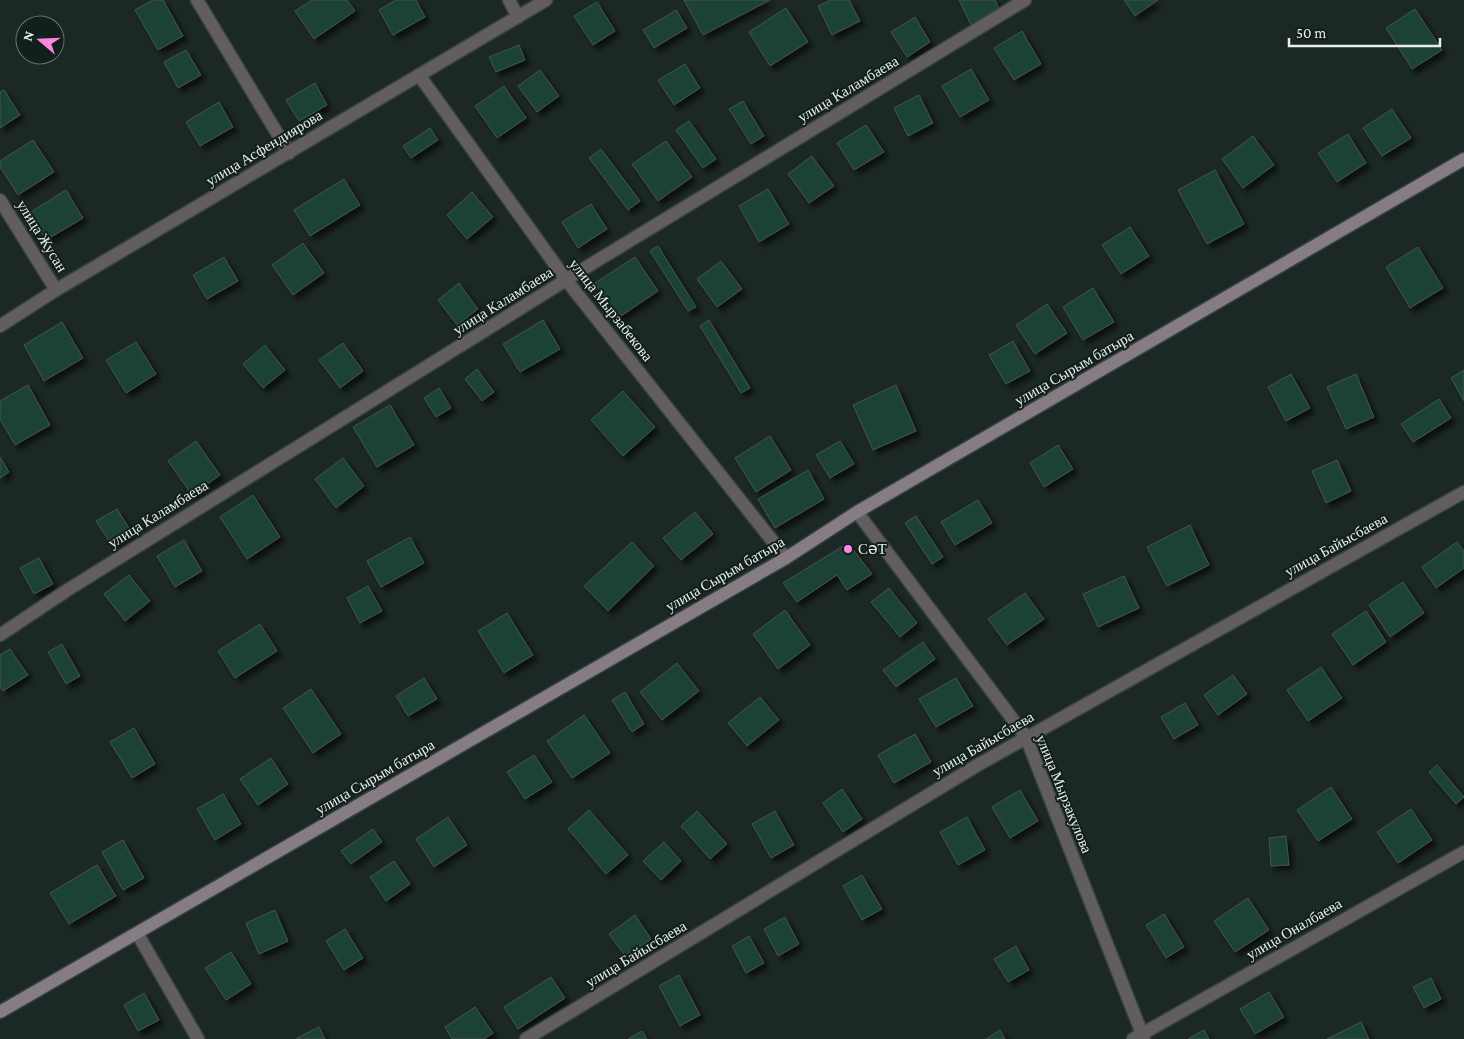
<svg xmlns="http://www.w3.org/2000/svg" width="1464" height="1039" font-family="'Crimson Pro',serif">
	<defs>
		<filter id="shadow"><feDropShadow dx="4.5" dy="4.5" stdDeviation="2.5" flood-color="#0009"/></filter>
	</defs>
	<rect width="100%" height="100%" fill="#1c2825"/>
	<g fill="#1c4339" stroke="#45534f" filter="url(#shadow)">
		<path d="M153 0H163L183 36 158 50 135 10Z"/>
		<path d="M312 0H347L355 11 314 39 295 11Z"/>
		<path d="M396 0H416L425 17 393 35 379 10Z"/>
		<path d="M684 0H770L703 35Z"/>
		<path d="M831 0H849L860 21 832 35 818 6Z"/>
		<path d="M959 0H995L1001 13 972 27Z"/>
		<path d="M1124 0H1158L1135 16Z"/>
		<path d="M597 2 615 31 593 45 574 16Z"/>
		<path d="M786 8 808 42 770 66 749 32Z"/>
		<path d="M1415 9 1442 50 1412 69 1386 28Z"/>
		<path d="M676 10 687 28 654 48 643 30Z"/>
		<path d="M915 17 930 42 907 57 891 32Z"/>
		<path d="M1022 31 1041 64 1014 80 994 48Z"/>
		<path d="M519 45 525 60 496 72 489 57Z"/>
		<path d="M186 50 201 75 178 88 164 62Z"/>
		<path d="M685 64 700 88 674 105 658 80Z"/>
		<path d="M971 69 989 100 960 117 942 86Z"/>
		<path d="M540 70 559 96 537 112 518 86Z"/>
		<path d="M315 83 327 105 299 121 286 100Z"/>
		<path d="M504 86 526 118 497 138 475 106Z"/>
		<path d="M4 90 20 115 0 128V92Z"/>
		<path d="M919 95 933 123 908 136 894 108Z"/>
		<path d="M743 101 764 136 751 144 729 109Z"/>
		<path d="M219 102 233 127 200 146 186 122Z"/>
		<path d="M1392 109 1411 138 1382 156 1363 128Z"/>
		<path d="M689 121 716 159 703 168 676 130Z"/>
		<path d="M866 125 884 152 854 170 837 143Z"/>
		<path d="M430 128 438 140 411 158 403 146Z"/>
		<path d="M1348 134 1366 163 1337 182 1318 153Z"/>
		<path d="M1253 136 1274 165 1243 188 1222 159Z"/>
		<path d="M33 140 54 172 18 195 0 167V161Z"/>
		<path d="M666 141 692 177 658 201 632 164Z"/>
		<path d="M601 149 640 201 628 210 589 158Z"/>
		<path d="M812 156 834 186 809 203 788 174Z"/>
		<path d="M1215 170 1244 224 1207 244 1178 190Z"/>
		<path d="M344 179 360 205 310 236 294 210Z"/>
		<path d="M768 189 789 224 759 242 739 206Z"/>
		<path d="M66 190 83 218 46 240 29 213Z"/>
		<path d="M472 192 493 217 467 239 447 215Z"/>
		<path d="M591 204 607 229 578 248 562 222Z"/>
		<path d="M1130 227 1149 256 1121 274 1102 245Z"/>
		<path d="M303 243 324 273 293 295 272 265Z"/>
		<path d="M658 246 696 307 688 311 650 251Z"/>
		<path d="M1418 247 1443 288 1410 308 1386 267Z"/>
		<path d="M224 257 238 281 207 299 193 275Z"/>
		<path d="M635 257 658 291 618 318 595 283Z"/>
		<path d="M721 261 742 289 717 307 697 279Z"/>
		<path d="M459 283 478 309 457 325 438 300Z"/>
		<path d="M1093 288 1114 322 1083 340 1063 307Z"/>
		<path d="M1047 304 1067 333 1035 354 1016 325Z"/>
		<path d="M543 320 560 349 520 372 503 344Z"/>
		<path d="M709 320 750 388 741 393 700 326Z"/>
		<path d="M62 322 83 358 44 381 24 345Z"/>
		<path d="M1013 341 1030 371 1006 384 989 355Z"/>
		<path d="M136 342 156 374 126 393 106 360Z"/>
		<path d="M343 343 363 371 340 388 319 360Z"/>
		<path d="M265 345 285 370 263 388 243 364Z"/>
		<path d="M477 369 494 392 482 401 465 379Z"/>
		<path d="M1464 370V401L1451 378Z"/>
		<path d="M1291 374 1310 408 1286 421 1268 387Z"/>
		<path d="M1356 374 1374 417 1346 429 1327 387Z"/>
		<path d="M28 385 50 425 15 445 0 419V401Z"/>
		<path d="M896 385 916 431 873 450 853 405Z"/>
		<path d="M439 388 451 408 436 417 424 398Z"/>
		<path d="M623 391 655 427 623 456 591 420Z"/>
		<path d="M1439 399 1451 418 1413 442 1401 424Z"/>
		<path d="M390 405 414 445 377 467 353 427Z"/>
		<path d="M770 436 791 470 756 492 735 458Z"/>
		<path d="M196 441 220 475 192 495 168 461Z"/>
		<path d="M840 441 854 464 830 478 816 455Z"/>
		<path d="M1058 445 1073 469 1044 487 1030 463Z"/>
		<path d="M0 457 9 472 0 478Z"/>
		<path d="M343 458 364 486 336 508 315 479Z"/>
		<path d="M1337 460 1351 491 1326 503 1312 471Z"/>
		<path d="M808 470 824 499 775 528 758 499Z"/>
		<path d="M253 495 280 537 247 559 220 517Z"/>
		<path d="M978 500 992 523 955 545 941 522Z"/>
		<path d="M117 509 131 531 111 544 96 521Z"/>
		<path d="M695 512 713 534 681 560 663 538Z"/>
		<path d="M916 516 943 557 932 564 905 523Z"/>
		<path d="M1190 525 1209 565 1167 586 1147 547Z"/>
		<path d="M410 537 424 563 381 587 367 561Z"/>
		<path d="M184 540 202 571 175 587 157 556Z"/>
		<path d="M632 542 654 566 608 611 584 586Z"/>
		<path d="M1457 542 1464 551V568L1436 588 1422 567Z"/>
		<path d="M848 543 872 574 847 590 837 575 797 602 783 583Z"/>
		<path d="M39 558 53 584 34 594 20 568Z"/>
		<path d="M129 575 150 601 125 621 104 594Z"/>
		<path d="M1124 576 1139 608 1098 627 1083 594Z"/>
		<path d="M1403 582 1424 613 1390 637 1369 605Z"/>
		<path d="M368 586 382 611 360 623 347 598Z"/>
		<path d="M889 588 917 623 900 637 871 602Z"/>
		<path d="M1025 593 1044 619 1007 645 988 619Z"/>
		<path d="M785 610 810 645 778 669 753 634Z"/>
		<path d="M1366 611 1386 642 1353 665 1332 634Z"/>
		<path d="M507 613 533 655 504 673 478 631Z"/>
		<path d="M260 624 277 651 235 678 218 651Z"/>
		<path d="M923 642 935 659 896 687 883 670Z"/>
		<path d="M62 644 80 676 66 684 48 652Z"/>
		<path d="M10 649 28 675 3 691 0 687V655Z"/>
		<path d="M677 663 699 691 662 720 640 692Z"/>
		<path d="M1321 667 1342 698 1308 721 1287 690Z"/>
		<path d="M1233 675 1247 694 1218 715 1204 695Z"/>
		<path d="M424 678 437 699 408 716 396 696Z"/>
		<path d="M956 678 973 706 936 727 919 699Z"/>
		<path d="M311 689 341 734 313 753 283 708Z"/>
		<path d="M625 692 644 724 632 732 612 700Z"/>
		<path d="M760 697 779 720 747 746 728 723Z"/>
		<path d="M1185 703 1198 725 1174 739 1161 717Z"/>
		<path d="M584 715 610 753 572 778 547 741Z"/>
		<path d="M134 728 155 764 132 778 110 742Z"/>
		<path d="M915 734 931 762 894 783 878 755Z"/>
		<path d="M534 755 552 782 525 799 507 772Z"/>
		<path d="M271 758 288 784 258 805 240 779Z"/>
		<path d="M1437 765 1464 797 1456 804 1429 772Z"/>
		<path d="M1331 787 1352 819 1318 841 1297 810Z"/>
		<path d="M842 789 862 819 843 832 823 803Z"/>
		<path d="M1020 790 1038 821 1010 838 992 807Z"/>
		<path d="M223 794 241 824 215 840 197 809Z"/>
		<path d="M1411 809 1432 840 1398 863 1377 832Z"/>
		<path d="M589 810 628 855 606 874 568 829Z"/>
		<path d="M697 811 727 844 710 859 681 826Z"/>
		<path d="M775 811 794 845 771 858 752 824Z"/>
		<path d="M448 817 467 845 434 867 416 839Z"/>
		<path d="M967 817 985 850 958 865 940 832Z"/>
		<path d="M373 829 382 842 351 864 341 851Z"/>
		<path d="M1286 836 1289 865 1271 866 1269 838Z"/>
		<path d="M123 840 144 878 123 890 102 852Z"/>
		<path d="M664 842 681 861 661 880 643 861Z"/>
		<path d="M394 861 410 884 386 901 370 877Z"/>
		<path d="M97 865 116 896 69 924 50 893Z"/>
		<path d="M862 875 882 909 862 920 843 886Z"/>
		<path d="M1248 898 1269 930 1235 952 1214 921Z"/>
		<path d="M275 910 288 941 259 954 246 923Z"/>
		<path d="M1164 914 1184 947 1166 958 1146 925Z"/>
		<path d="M635 915 651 939 626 957 609 934Z"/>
		<path d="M785 917 799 944 778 956 764 929Z"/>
		<path d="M345 929 363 958 344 970 326 941Z"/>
		<path d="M749 936 764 963 746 973 732 946Z"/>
		<path d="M1016 946 1029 970 1008 982 994 959Z"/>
		<path d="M231 952 251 984 226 1000 205 968Z"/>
		<path d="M679 975 700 1015 680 1026 659 986Z"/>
		<path d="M551 977 565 998 518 1029 504 1007Z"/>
		<path d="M1431 978 1441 999 1424 1008 1413 987Z"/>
		<path d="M1269 992 1284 1017 1255 1034 1240 1009Z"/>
		<path d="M144 993 159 1020 138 1031 124 1005Z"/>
		<path d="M475 1007 493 1033 484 1039H452L445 1027Z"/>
		<path d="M1361 1022 1369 1039H1327Z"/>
		<path d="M319 1027 325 1039H297V1038Z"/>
		<path d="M1000 1030 1005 1039H986Z"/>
		<path d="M1204 1030 1209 1039H1188Z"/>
		<path d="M642 1031 647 1039H628Z"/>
	</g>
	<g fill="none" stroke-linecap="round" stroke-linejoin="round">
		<g stroke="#384441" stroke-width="15">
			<g id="street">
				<path d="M197 0 289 153"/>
				<path d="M509 0 518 17"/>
				<path d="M419 75 567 281 786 558"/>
				<path d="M0 200 56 290"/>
				<path d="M0 326 56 290 546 0"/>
				<path d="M857 512 1026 737 1144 1039"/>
				<path d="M0 635 69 589 603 257 1025 0"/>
				<path d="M137 933 198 1039"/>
				<path d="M526 1039 976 766 1464 492"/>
				<path d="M1133 1039 1464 852"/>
			</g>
		</g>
		<g stroke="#384441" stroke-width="15">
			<path id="secondary" d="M0 1012 786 558 857 512 1464 159"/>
		</g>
		<use href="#street" stroke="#625d61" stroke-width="12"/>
		<use href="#secondary" stroke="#857d83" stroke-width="12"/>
	</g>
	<circle fill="#fc86e3" stroke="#121f1b" stroke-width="2" cx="848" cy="549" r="5"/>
	<g text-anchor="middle" stroke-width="4" stroke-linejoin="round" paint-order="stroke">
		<g font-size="15" fill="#e7efec" stroke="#121f1b">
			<text transform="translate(848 89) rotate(-31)" y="5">улица Каламбаева</text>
			<text transform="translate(264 148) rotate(-31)" y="5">улица Асфендиярова</text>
			<text transform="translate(42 236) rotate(58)" y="5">улица Жусан</text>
			<text transform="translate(503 301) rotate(-32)" y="5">улица Каламбаева</text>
			<text transform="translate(611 310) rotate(52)" y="5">улица Мырзабекова</text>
			<text transform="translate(1074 368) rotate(-30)" y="5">улица Сырым батыра</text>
			<text transform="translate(158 514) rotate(-32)" y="5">улица Каламбаева</text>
			<text transform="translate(1336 545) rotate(-29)" y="5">улица Байысбаева</text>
			<text transform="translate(725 574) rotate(-30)" y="5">улица Сырым батыра</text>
			<text transform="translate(983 744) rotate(-30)" y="5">улица Байысбаева</text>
			<text transform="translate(375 777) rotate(-30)" y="5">улица Сырым батыра</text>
			<text transform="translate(1064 794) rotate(68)" y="5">улица Мырзакулова</text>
			<text transform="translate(1294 929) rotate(-30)" y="5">улица Оналбаева</text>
			<text transform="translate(636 954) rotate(-31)" y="5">улица Байысбаева</text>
		</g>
		<g font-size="15" fill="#e7efec" stroke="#121f1b" text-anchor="start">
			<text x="858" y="554">СƏТ</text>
		</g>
	</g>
	<g transform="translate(40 40) rotate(289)"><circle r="24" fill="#121f1b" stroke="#67726f"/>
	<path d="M0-4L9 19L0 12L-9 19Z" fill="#fc86e3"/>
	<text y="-8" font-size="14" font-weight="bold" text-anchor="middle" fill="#e7efec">N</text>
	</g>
	<path d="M1289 38v8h151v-8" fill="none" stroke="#e7efec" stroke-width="2.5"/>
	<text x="1296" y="38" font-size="15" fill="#e7efec" stroke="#121f1b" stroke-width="4" paint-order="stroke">50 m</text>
</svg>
